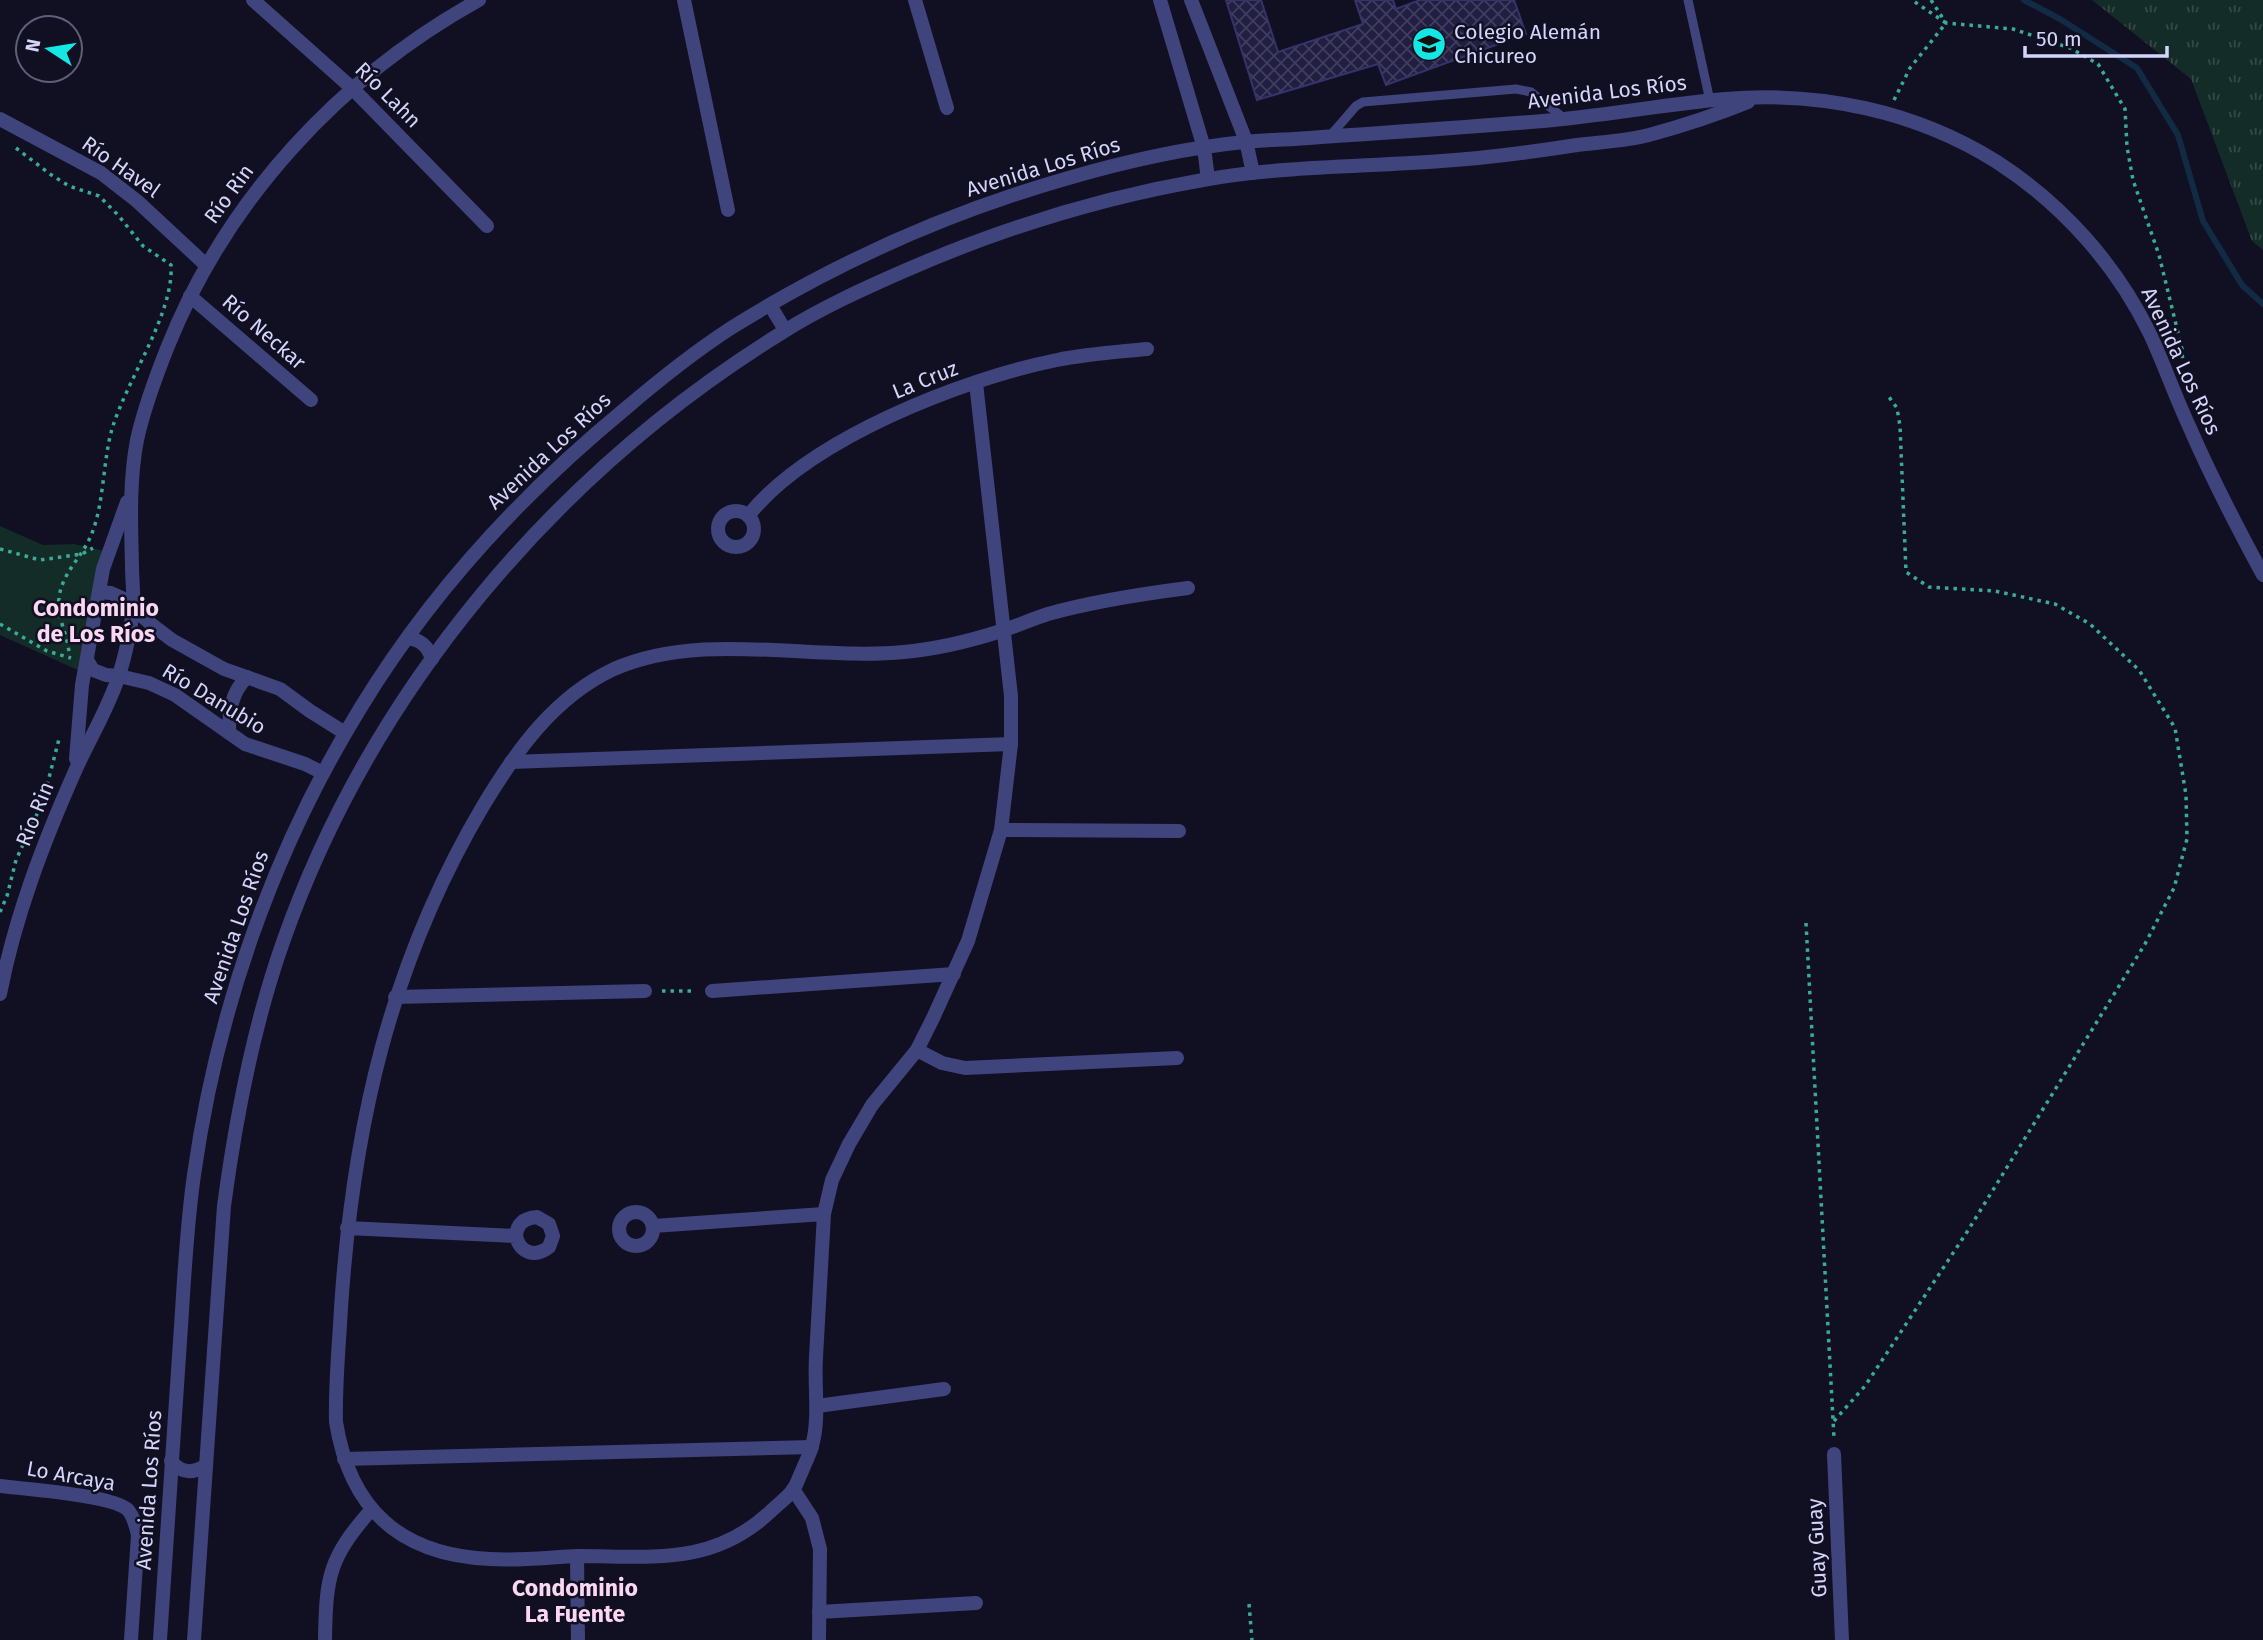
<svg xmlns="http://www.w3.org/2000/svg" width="2263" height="1640" font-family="'Fira Sans',sans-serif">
	<defs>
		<pattern id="grass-tufts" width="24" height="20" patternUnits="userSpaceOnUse" patternTransform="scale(1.75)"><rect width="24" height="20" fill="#142c28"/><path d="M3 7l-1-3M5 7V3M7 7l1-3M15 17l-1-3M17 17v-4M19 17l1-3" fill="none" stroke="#354a48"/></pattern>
		<pattern id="building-cross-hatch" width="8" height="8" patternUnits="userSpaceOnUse" patternTransform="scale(1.75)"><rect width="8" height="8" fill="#211e42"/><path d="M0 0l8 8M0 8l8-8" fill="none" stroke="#403e5e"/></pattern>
	</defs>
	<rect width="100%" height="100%" fill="#111022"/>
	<path fill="url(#grass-tufts)" d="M2092 0H2263V250L2252 241 2191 79Z"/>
	<path fill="#142c28" d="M0 526 43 545 74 544 104 551 80 671 0 635Z"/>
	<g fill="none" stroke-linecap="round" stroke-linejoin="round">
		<path stroke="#122b44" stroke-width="6" d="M2024 0 2060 19 2137 68 2178 135 2203 221 2242 285 2263 304"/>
	</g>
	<path fill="url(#building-cross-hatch)" stroke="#36326c" stroke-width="2" d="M1226 0H1261L1278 52 1363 24 1355 0H1393L1396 9 1420 0H1514L1526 34 1386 85 1378 64 1257 100Z"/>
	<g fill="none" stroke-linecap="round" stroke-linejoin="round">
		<g stroke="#39ab97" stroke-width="3.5" stroke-dasharray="3.5 5" stroke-linecap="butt">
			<path d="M1931 0 1946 23 2013 29 2070 48 2098 64 2125 109 2127 147 2133 180 2159 255 2182 349 2183 367"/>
			<path d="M1894 100 1910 68 1946 23 1912 0"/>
			<path d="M16 148 50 174 69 186 99 196 118 215 143 246 171 265C174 314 127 379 112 429 103 460 104 503 92 533 83 557 62 572 59 598 56 618 69 636 69 655"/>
			<path d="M0 549 40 560 82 554 93 548"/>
			<path d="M0 624 47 651 71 658"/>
			<path d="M0 912 7 896 16 860 43 801 59 739"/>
			<path d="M1806 923 1834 1438"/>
			<path d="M662 991H696"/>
			<path d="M1834 1421 1865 1386 1967 1232 2145 944 2174 888 2187 839 2186 795 2175 728 2139 670 2090 624 2055 604 1995 591 1929 587 1906 572 1900 426 1897 408 1889 397"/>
			<path d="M1249 1604 1252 1640"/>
		</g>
		<g stroke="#3f447d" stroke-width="9">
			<path d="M1688 0 1710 101"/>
			<path d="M1330 136 1356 106 1363 102 1516 89 1531 92 1565 119"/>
		</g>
		<g stroke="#3f447d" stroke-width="14">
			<path d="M253 0 353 89 487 226"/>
			<path d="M684 0 728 210"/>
			<path d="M915 0 947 108"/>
			<path d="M1160 0 1204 148 1208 179"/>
			<path d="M1191 0 1246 141 1253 173"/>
			<path d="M0 119 101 173 137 201 206 265"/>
			<path d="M190 296 311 400"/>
			<path d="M770 305 785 330"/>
			<circle cx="736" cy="529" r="18"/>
			<path d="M748 516C809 439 962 379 1057 360 1086 354 1117 352 1147 349"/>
			<path d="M99 592 111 593 122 598 151 624 172 640 224 669 280 689 310 711 345 733"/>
			<path d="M408 638C421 640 428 646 432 659"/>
			<path d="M87 660 93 670 106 675 119 676 149 683 175 695 245 744 305 764 323 773"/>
			<path d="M229 733C229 711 231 693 247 677"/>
			<path d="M76 759 82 685 103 569 127 502"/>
			<path d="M511 762 1011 744"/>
			<path d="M1001 830 1179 831"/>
			<path d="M712 991 954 974"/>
			<path d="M0 994C15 916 44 841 76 769 89 740 110 705 119 675 125 657 132 625 133 607 134 594 132 580 132 566 131 524 129 482 137 440 144 408 156 376 168 346 227 199 340 77 479 0"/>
			<path d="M395 997 645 991"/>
			<path d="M917 1050 942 1063 965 1068 1177 1058"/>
			<circle cx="636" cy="1229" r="17"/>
			<path d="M824 1214 832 1180 849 1144 872 1105 917 1050 934 1016 968 941 1001 830 1011 744V696L976 383"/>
			<path d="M653 1226 824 1214C821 1261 819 1309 816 1357 814 1387 820 1417 812 1446 810 1454 805 1463 802 1471 799 1477 797 1484 793 1490 787 1498 777 1505 770 1512 712 1566 652 1556 580 1556 550 1557 520 1561 490 1559 401 1555 350 1510 336 1422 335 1384 339 1346 341 1308 353 1127 390 963 483 806 516 751 554 697 614 669 703 630 811 661 904 652 936 649 970 641 1001 631 1017 626 1032 619 1048 614 1094 601 1141 594 1188 588"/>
			<path d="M347 1228 516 1236C520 1253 535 1258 549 1247L553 1236 549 1224 537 1217C525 1218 517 1223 516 1236"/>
			<path d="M817 1406 944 1389"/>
			<path d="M1834 1454 1842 1640"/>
			<path d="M344 1459 812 1447"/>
			<path d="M171 1461C181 1473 192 1474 205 1466"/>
			<path d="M0 1486C24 1489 113 1495 128 1510 134 1517 136 1526 138 1535L131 1640"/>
			<path d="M793 1489 812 1518 820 1549 819 1640"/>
			<path d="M577 1556 578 1640"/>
			<path d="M819 1612 976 1603"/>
			<path d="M160 1640C167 1540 173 1440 180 1341 184 1285 186 1230 194 1175 217 1010 274 848 361 707 430 594 523 493 625 409 659 380 694 352 731 328 835 263 947 213 1065 179 1123 162 1184 148 1244 142 1261 140 1277 140 1294 139 1377 133 1460 128 1543 121 1604 116 1665 104 1725 99 1820 91 1916 111 1997 162 2062 204 2116 264 2150 334 2164 364 2175 396 2189 426 2211 477 2237 527 2263 575"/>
			<path d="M194 1640 224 1206C236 1116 253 1027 283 942 372 689 556 472 783 332 821 308 863 289 904 271 1000 229 1099 198 1203 180 1282 166 1362 167 1442 161 1487 158 1532 152 1577 145 1601 142 1626 141 1649 135 1682 126 1716 115 1748 102"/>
			<path d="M325 1640C326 1576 329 1558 371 1510"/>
		</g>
	</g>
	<defs>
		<g id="school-disc" transform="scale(1.75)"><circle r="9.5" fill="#14e8e4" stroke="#111022"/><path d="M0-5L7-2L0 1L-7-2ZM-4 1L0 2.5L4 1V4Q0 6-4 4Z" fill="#111"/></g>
	</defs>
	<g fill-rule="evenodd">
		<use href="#school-disc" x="1429" y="44"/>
	</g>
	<g text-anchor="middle" stroke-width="5" stroke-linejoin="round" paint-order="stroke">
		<g font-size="21" fill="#d5d5fb" stroke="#111022" text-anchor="start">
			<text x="1454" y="39">Colegio Alemán<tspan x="1454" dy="24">Chicureo</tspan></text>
		</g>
		<g font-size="21" fill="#d5d5fb" stroke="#111022">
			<text transform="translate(1607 92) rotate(-7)" y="7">Avenida Los Ríos</text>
			<text transform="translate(388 95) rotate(45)" y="7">Río Lahn</text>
			<text transform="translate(121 167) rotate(35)" y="7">Río Havel</text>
			<text transform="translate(1043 167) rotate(-17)" y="7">Avenida Los Ríos</text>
			<text transform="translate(229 194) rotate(-54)" y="7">Río Rin</text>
			<text transform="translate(264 332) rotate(41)" y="7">Río Neckar</text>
			<text transform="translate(2181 361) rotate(65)" y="7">Avenida Los Ríos</text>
			<text transform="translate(925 380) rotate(-22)" y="7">La Cruz</text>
			<text transform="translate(549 451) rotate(-43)" y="7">Avenida Los Ríos</text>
			<text transform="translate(214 699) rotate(31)" y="7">Río Danubio</text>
			<text transform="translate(35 814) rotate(-68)" y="7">Río Rin</text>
			<text transform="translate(236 927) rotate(-71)" y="7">Avenida Los Ríos</text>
			<text transform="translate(71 1476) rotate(10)" y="7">Lo Arcaya</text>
			<text transform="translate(149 1490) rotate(-86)" y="7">Avenida Los Ríos</text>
			<text transform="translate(1817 1548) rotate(-93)" y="7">Guay Guay</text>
		</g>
		<g font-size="23" font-weight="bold" fill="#fcd7f3" stroke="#111022">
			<text x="96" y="616">Condominio<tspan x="96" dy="26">de Los Ríos</tspan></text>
			<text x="575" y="1596">Condominio<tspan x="575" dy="26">La Fuente</tspan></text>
		</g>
	</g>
	<g transform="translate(49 49) rotate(282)"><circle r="33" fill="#111022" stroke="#5f5f79" stroke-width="2"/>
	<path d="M0-5L12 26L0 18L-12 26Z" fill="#14e8e4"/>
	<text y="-10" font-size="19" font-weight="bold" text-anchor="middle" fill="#d5d5fb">N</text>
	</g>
	<path d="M2025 46v10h142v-10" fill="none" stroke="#d5d5fb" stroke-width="3.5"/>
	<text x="2036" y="46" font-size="21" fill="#d5d5fb" stroke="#111022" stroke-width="5" paint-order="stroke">50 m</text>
</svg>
